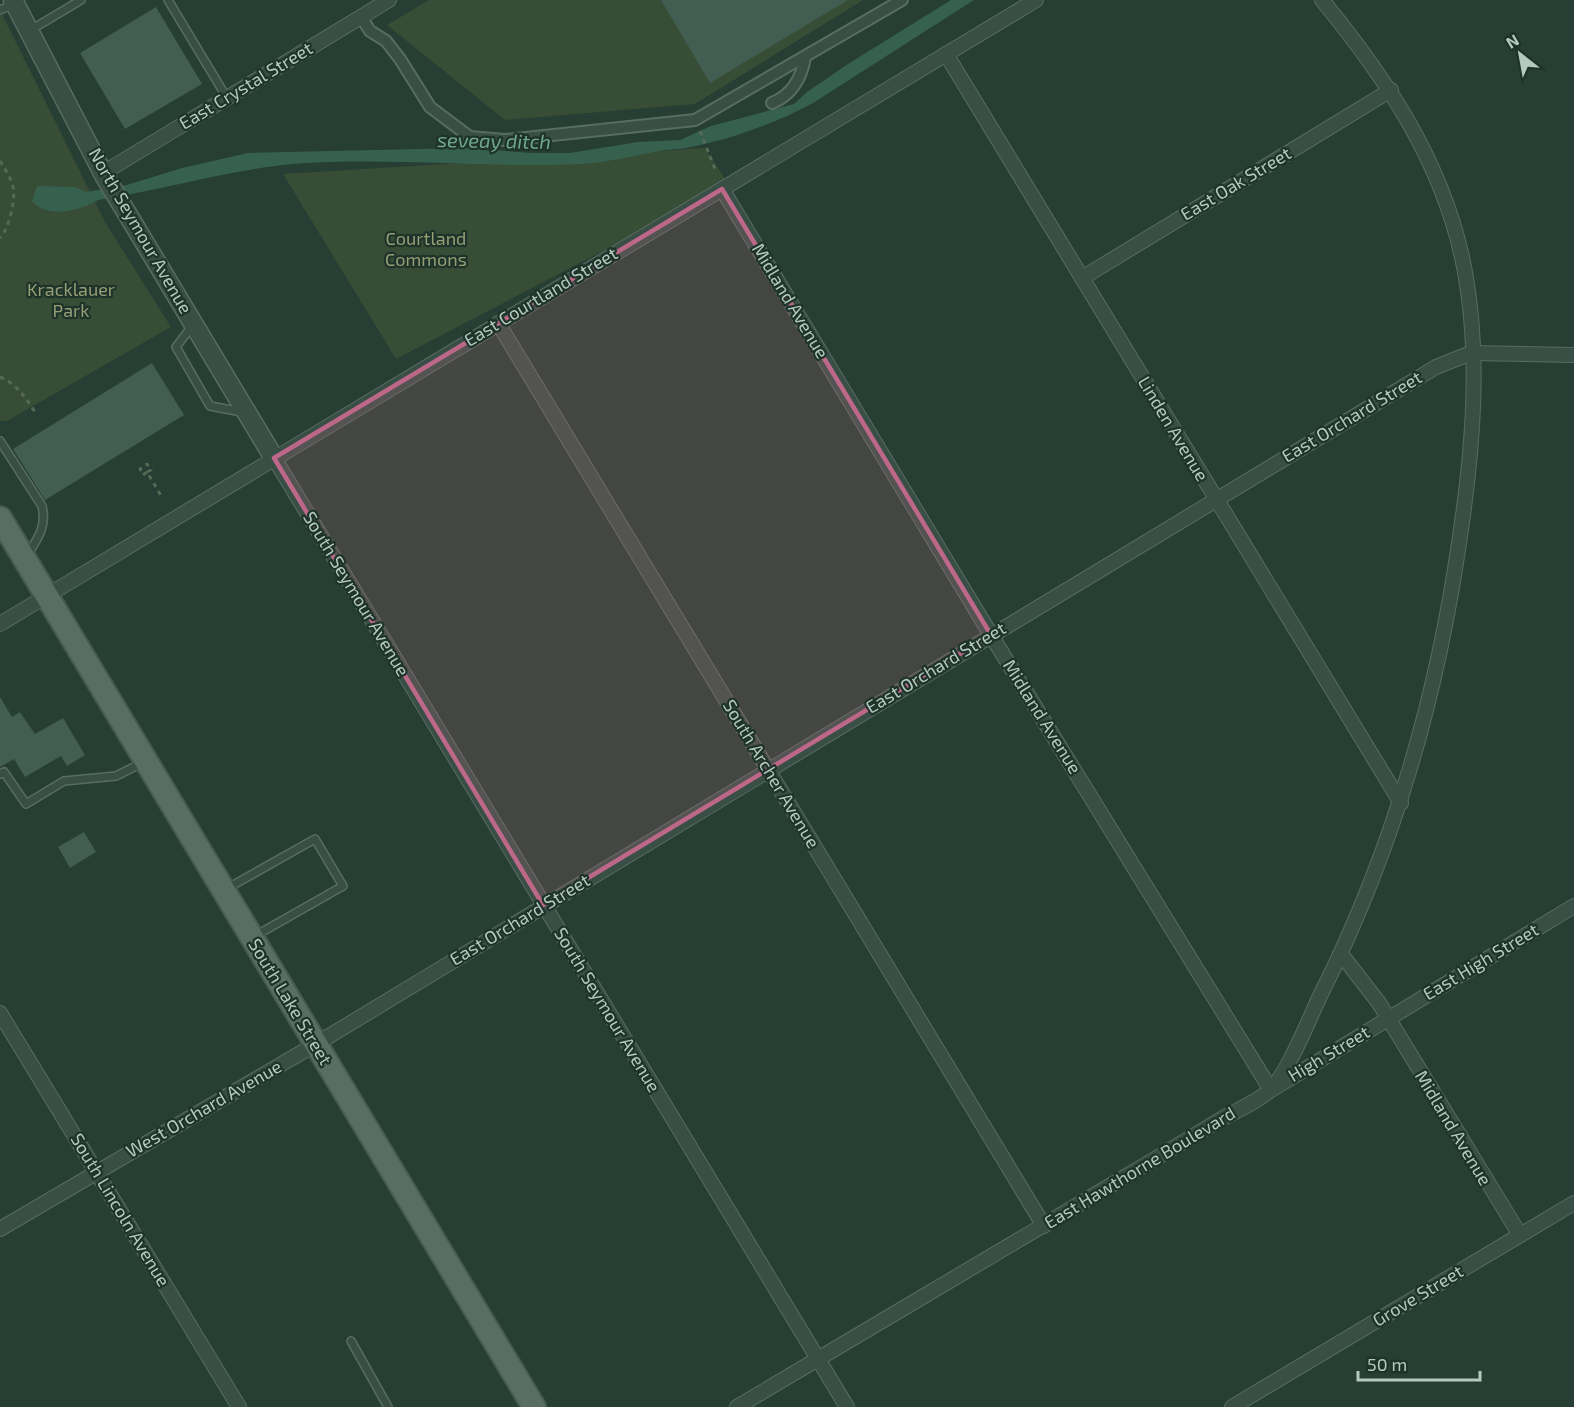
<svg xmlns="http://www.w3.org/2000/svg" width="1574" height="1407" font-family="'Exo 2',sans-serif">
	<rect width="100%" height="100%" fill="#263e33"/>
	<g fill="#384d35">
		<path d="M429 0H863L695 104 505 120 387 25Z"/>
		<path d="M0 10 105 222 171 327 7 421H0Z"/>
		<path d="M705 148 729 185 396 359 283 174Z"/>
	</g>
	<path fill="#37614f" d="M951 0H974L813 103C774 124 729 140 686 148 677 150 668 149 659 151 634 156 608 162 583 164 491 168 399 158 307 163 236 167 168 189 98 200 79 211 47 219 32 201L37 186 75 187 86 192 127 185 182 168 248 153 465 148 532 153H570L638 142 680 140 711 126 794 104 807 92 848 64Z"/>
	<g fill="#425d52">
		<path d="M661 0H848L710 83Z"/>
		<path d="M156 7 202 84 125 129 80 53Z"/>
		<path d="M152 363 184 415 45 500 13 449Z"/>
		<path d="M0 697 12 717 20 712 35 734 63 718 85 755 67 766 61 756 25 777 14 759 0 767Z"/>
		<path d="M84 832 96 852 70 868 58 847Z"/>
	</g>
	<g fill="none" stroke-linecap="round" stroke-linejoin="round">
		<g stroke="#576c63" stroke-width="10">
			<g id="service">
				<path d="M168 0 227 98"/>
				<path d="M0 10 14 4"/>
				<path d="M29 31 81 0"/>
				<path d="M192 326 176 347 210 406 242 412"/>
				<path d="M0 441 42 506C47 526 38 538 28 554"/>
				<path d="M0 774 4 772 26 804 64 781 116 776 144 762"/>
				<path d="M226 889 315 839 343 886 255 936"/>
				<path d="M351 1341 388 1407"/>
			</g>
		</g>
		<g stroke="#576c63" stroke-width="14">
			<g id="pedestrian">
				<path d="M361 17 370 31 386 41 400 59 430 107 470 137 505 140 695 120 902 0"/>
				<path d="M772 103C792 95 802 77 805 57"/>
			</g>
		</g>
		<g stroke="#576c63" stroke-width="16">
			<g id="minor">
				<path d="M946 54 1401 803"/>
				<path d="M103 173 389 0"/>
				<path d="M722 189 991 635 1271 1090 1574 906"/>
				<path d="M1082 278 1391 90"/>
				<path d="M498 323 1044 1226"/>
				<path d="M274 458 847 1407"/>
				<path d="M0 624 1036 0"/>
				<path d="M1341 954 1379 1003 1520 1235"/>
				<path d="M0 1013 239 1407"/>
				<path d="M0 1229 316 1044 1436 367 1471 353 1574 355"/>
				<path d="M737 1407C865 1330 995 1255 1123 1178 1157 1158 1190 1138 1223 1118 1238 1110 1257 1102 1269 1091 1287 1075 1309 1019 1320 996 1392 853 1436 702 1459 543 1473 451 1482 350 1462 257 1440 158 1385 77 1322 0"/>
				<path d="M1232 1407 1574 1203"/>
			</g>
		</g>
		<g stroke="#576c63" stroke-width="21">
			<path id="tertiary" d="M13 0 104 175 274 458"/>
		</g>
		<g stroke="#465a51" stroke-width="26">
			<path id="primary" d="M0 518 534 1407"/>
		</g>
		<g stroke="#546956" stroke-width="3" stroke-dasharray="4.5 4.5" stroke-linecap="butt">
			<path d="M700 131 715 169"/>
			<path d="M0 161C5 169 11 178 13 187 16 199 9 229 0 238"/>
			<path d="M0 377C17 384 25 397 35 412"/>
			<path d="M147 472 151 470 147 464 140 469 143 475 147 472 163 499"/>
		</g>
		<use href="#service" stroke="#394e45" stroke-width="7"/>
		<use href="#pedestrian" stroke="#394e45" stroke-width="10"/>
		<use href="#minor" stroke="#394e45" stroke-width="14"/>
		<use href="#tertiary" stroke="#394e45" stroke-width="18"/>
		<use href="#primary" stroke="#586e64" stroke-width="22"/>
	</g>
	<path fill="#bd6889" fill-opacity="0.2" stroke="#bd6889" stroke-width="4.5" stroke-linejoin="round" d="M722 189 991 635 543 905 274 458Z"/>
	<g text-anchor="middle" stroke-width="4.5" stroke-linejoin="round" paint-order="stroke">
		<g font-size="18" fill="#b6c9c1" stroke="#1e332a">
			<text transform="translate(246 86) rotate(-31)" y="6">East Crystal Street</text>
			<text transform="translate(1236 184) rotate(-31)" y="6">East Oak Street</text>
			<text transform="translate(140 231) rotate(60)" y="6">North Seymour Avenue</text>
			<text transform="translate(541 297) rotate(-31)" y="6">East Courtland Street</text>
			<text transform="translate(790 301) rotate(59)" y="6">Midland Avenue</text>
			<text transform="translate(1352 417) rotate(-31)" y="6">East Orchard Street</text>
			<text transform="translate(1173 429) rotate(59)" y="6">Linden Avenue</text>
			<text transform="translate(356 594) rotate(59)" y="6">South Seymour Avenue</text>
			<text transform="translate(936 668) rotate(-31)" y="6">East Orchard Street</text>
			<text transform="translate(1042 717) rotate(58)" y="6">Midland Avenue</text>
			<text transform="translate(771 774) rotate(59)" y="6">South Archer Avenue</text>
			<text transform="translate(520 920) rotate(-31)" y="6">East Orchard Street</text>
			<text transform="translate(1481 962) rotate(-31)" y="6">East High Street</text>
			<text transform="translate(290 1002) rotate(59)" y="6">South Lake Street</text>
			<text transform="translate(607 1010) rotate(59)" y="6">South Seymour Avenue</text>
			<text transform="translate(1329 1054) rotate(-31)" y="6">High Street</text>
			<text transform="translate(204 1109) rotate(-30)" y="6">West Orchard Avenue</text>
			<text transform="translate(1453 1128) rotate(59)" y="6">Midland Avenue</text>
			<text transform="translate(1140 1168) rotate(-31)" y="6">East Hawthorne Boulevard</text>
			<text transform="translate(120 1210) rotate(59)" y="6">South Lincoln Avenue</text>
			<text transform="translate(1418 1296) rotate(-31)" y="6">Grove Street</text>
		</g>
		<g font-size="18" fill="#969e75" stroke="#1e332a">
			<text x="426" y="245">Courtland<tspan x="426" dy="21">Commons</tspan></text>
			<text x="71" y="296">Kracklauer<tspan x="71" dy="21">Park</tspan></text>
		</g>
		<g font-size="20" font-style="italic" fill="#70a78f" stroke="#1e332a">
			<text transform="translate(494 141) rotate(1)" y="7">seveay ditch</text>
		</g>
	</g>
	<g transform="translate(1520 54) rotate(329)" stroke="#1e332a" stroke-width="4.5" paint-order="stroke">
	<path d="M0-4.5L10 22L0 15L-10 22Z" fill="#b6c9c1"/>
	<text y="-9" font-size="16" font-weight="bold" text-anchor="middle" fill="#b6c9c1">N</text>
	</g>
	<path d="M1358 1371v9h122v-9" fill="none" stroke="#b6c9c1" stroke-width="3"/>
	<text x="1367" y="1371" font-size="18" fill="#b6c9c1" stroke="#1e332a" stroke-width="4.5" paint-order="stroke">50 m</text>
</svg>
